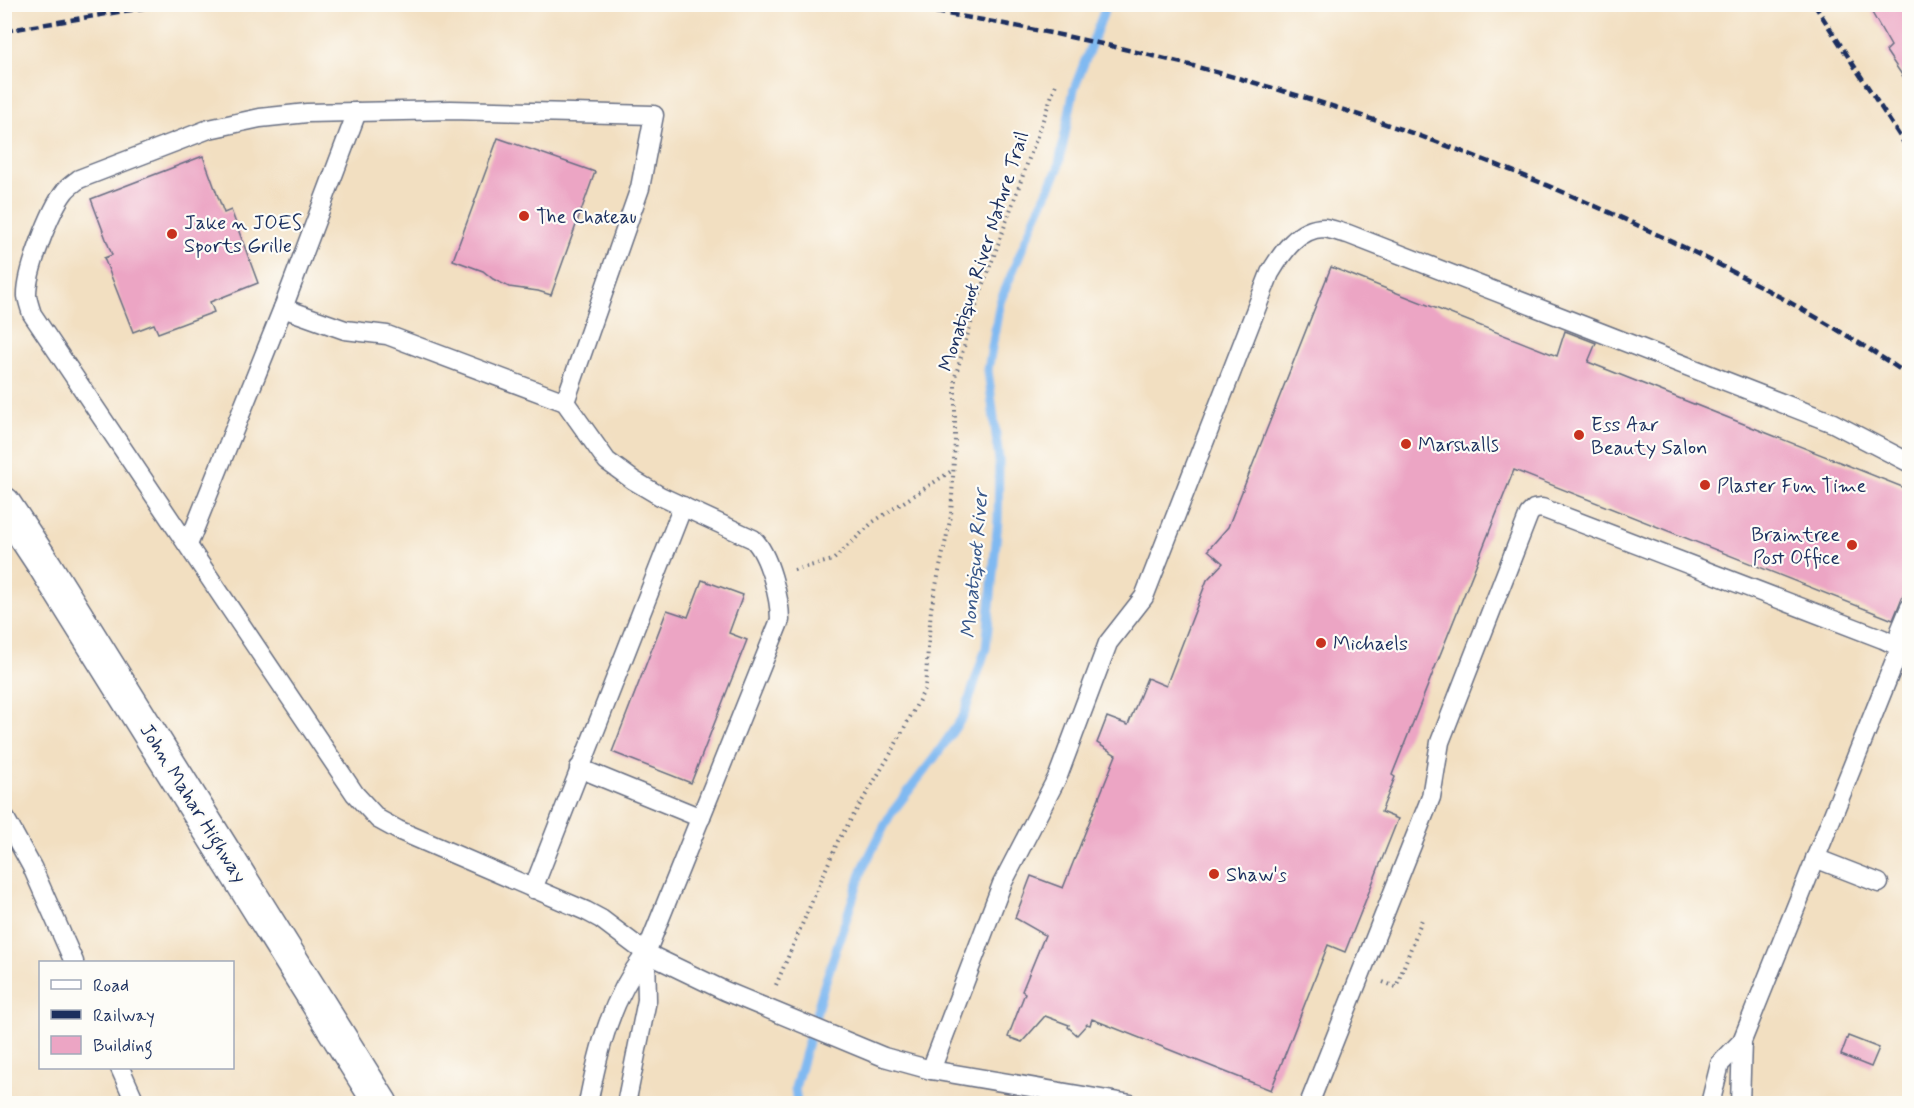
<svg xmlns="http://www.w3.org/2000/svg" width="1914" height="1108" font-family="Mynerve,sans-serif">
	<rect width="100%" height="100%" fill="#fdfcf7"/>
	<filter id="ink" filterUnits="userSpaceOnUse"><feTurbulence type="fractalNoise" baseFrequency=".0167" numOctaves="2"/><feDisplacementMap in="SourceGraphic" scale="12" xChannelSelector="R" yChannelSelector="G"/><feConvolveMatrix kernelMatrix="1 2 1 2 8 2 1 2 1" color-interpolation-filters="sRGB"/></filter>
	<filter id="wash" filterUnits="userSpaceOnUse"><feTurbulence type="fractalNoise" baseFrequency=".008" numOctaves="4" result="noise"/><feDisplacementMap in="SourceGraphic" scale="24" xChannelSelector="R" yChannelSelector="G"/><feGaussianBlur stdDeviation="1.35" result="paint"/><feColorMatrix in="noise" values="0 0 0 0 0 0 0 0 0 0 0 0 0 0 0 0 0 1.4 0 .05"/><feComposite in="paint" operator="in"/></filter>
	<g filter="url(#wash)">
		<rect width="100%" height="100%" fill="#f2dfc1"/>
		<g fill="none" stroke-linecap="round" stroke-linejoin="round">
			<path stroke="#80b9f1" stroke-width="9" d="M797 1104 795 1088 823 989 863 868 890 815 935 757 964 715 986 648 998 520 999 460 988 370 1000 302 1034 220 1058 169 1074 89 1107 4"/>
		</g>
		<g id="blocks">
			<g fill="#eca5c4">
				<path d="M1867 4H1910V87L1886 51 1891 46Z"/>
				<path d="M498 138 595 172 551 295 538 291 509 287 493 279 483 271 453 260Z"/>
				<path d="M203 156 224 213 231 210 258 283 210 302 214 312 158 333 154 324 133 332 104 258 112 255 91 199Z"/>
				<path d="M1331 267 1557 356 1565 331 1596 343 1588 362 1910 490V578L1893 620 1514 470 1392 775 1395 777 1381 812 1398 819 1345 952 1328 945 1271 1090 1092 1019 1090 1025 1087 1024 1077 1035 1068 1027 1069 1025 1045 1016 1022 1042 1008 1037 1025 993 1022 991 1045 935 1015 918 1031 876 1063 888 1116 755 1097 743 1107 717 1128 725 1147 678 1166 686 1207 580 1223 563 1208 550 1228 527Z"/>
				<path d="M702 580 743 595 729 633 747 640 691 783 612 752 667 610 688 617Z"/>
				<path d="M1848 1036 1879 1048 1871 1067 1841 1055Z"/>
			</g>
		</g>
	</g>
	<g filter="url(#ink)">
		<use href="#blocks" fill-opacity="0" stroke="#666d81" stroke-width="1.5"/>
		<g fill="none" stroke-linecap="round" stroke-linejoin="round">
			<g stroke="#666d81" stroke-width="21">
				<g id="lane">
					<path d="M283 308 345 330 387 335 565 402 607 461 633 480 660 496 753 539C769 554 780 599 780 620L646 953C611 1000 599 1046 588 1104"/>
					<path d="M565 402 640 188 654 115 451 110 307 113 260 118 209 129 79 179C74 183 68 187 65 191 50 210 26 273 27 296 28 302 30 308 32 314L355 794 378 819 398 830 586 911 601 919 646 953 725 991 884 1057 931 1070 1131 1104"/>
					<path d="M188 545 283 308 357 112"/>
					<path d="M579 768 701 818"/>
					<path d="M4 816 32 867 74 962"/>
					<path d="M1815 858 1879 883"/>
					<path d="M533 889 683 506"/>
					<path d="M120 1068 136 1104"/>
					<path d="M931 1070 1002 884 1058 776 1108 643 1144 597 1270 273C1282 253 1298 228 1324 228 1332 229 1341 233 1348 234L1833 423 1910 463"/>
					<path d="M626 1104 647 1000 646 953"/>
					<path d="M1309 1104 1431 797 1440 742 1529 514 1534 509 1542 508 1883 639 1910 652"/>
					<path d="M1710 1104 1720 1064 1742 1041"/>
					<path d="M1740 1104 1742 1041 1900 648V631L1910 607"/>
				</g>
			</g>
			<g stroke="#666d81" stroke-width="36">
				<path id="secondary" d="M4 504 45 566 381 1104"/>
			</g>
			<g stroke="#666d81" stroke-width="4" stroke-dasharray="1.5 4.5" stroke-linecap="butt">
				<path d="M794 570 833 560 873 522 953 470"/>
				<path d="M1383 982 1396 987 1423 917"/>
				<path d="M776 985 838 841 891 753 925 689 931 609 951 516 955 439V377L979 297 1057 81"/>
			</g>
			<use href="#lane" stroke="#fff" stroke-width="18"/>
			<use href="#secondary" stroke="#fff" stroke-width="33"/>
			<g stroke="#1b2f5e" stroke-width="4.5" stroke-dasharray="9 4.5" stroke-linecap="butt">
				<path d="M882 4C1144 41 1399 114 1639 226 1732 269 1824 318 1910 376"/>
				<path d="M1814 4 1910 152"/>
				<path d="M4 31 167 4"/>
			</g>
		</g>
	</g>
	<g fill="#c8321e" stroke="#fdfcf7" stroke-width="2">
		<circle cx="524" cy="216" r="6"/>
		<circle cx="172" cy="234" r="6"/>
		<circle cx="1579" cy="435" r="6"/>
		<circle cx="1406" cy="444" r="6"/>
		<circle cx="1705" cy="485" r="6"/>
		<circle cx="1852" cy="545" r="6"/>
		<circle cx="1321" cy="643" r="6"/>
		<circle cx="1214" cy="874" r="6"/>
	</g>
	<g text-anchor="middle" stroke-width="4.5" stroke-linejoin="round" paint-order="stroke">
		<g font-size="20" fill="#1b2f5e" stroke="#fdfcf7" text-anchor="start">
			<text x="536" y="223">The Chateau</text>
			<text x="184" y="229">Jake n JOES<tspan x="184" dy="23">Sports Grille</tspan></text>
			<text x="1591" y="431">Ess Aar<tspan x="1591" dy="23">Beauty Salon</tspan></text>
			<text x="1418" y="451">Marshalls</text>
			<text x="1717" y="492">Plaster Fun Time</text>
			<text x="1840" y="541" text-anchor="end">Braintree<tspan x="1840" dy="23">Post Office</tspan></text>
			<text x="1333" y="650">Michaels</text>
			<text x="1226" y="881">Shaw's</text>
		</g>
		<g font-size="20" fill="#1b2f5e" stroke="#fdfcf7">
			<text transform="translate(983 251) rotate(-72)" y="7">Monatiquot River Nature Trail</text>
			<text transform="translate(194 803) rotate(58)" y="7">John Mahar Highway</text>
		</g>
		<g font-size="21" font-style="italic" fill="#39588a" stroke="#fdfcf7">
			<text transform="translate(974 564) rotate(-85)" y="7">Monatiquot River</text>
		</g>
	</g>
	<rect width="1914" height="1108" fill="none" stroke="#fdfcf7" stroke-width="24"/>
	<rect x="39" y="961" width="195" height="108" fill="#fdfcf7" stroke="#a3aaba" stroke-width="1.5"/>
	<rect x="51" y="980" width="30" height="9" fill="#ffffff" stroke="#a3aaba" stroke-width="1.5"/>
	<text x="93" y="991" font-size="18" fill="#1b2f5e">Road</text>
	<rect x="51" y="1010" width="30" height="9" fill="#1b2f5e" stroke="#a3aaba" stroke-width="1.5"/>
	<text x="93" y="1021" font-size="18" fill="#1b2f5e">Railway</text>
	<rect x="51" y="1036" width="30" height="18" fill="#eca5c4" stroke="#a3aaba" stroke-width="1.5"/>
	<text x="93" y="1051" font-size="18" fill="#1b2f5e">Building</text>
</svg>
